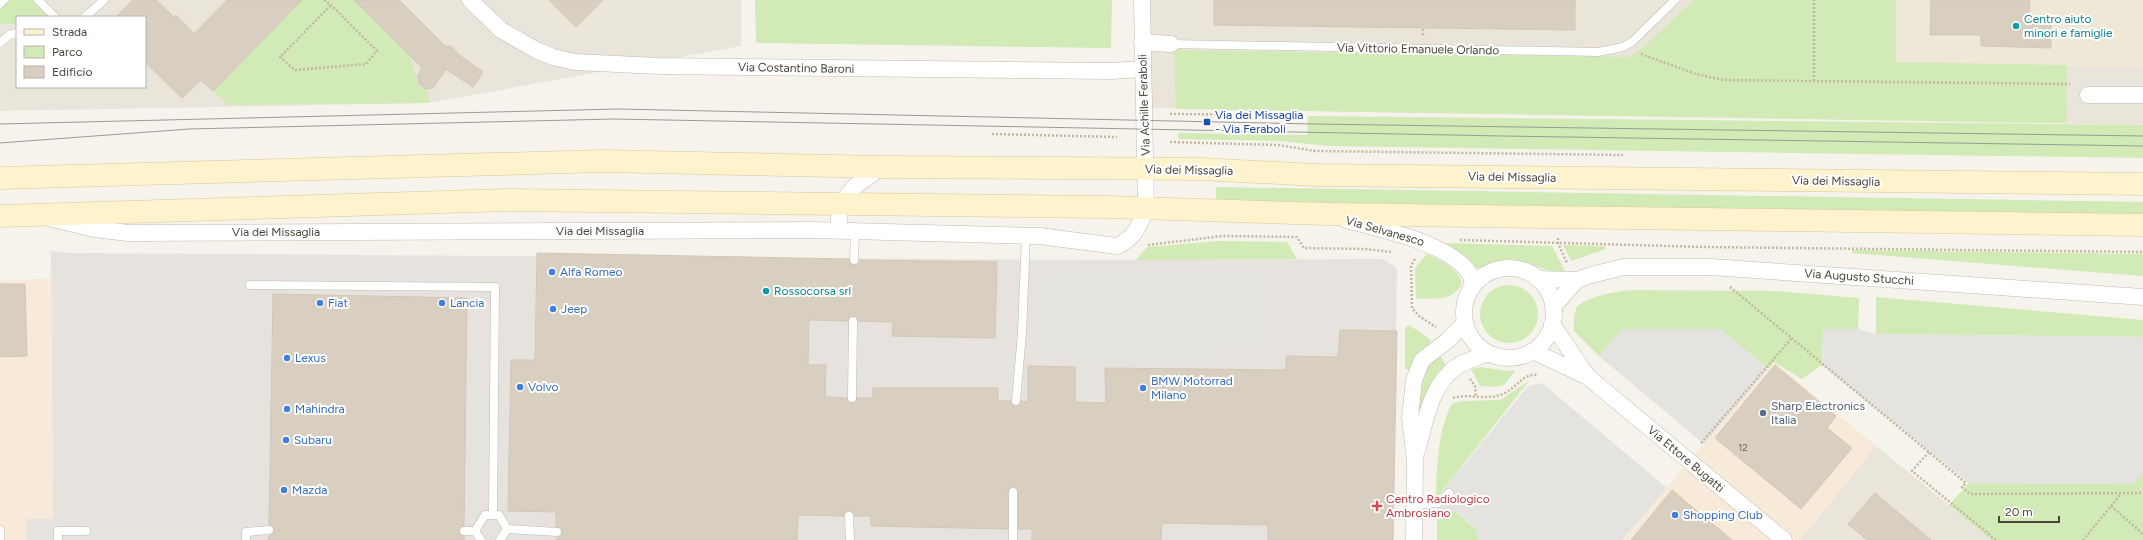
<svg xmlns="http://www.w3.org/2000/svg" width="2143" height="540" font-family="Figtree,sans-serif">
	<rect width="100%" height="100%" fill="#f6f3ec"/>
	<g fill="#eae5da" fill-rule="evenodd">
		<path d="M0 0H741V46L429 103 0 111ZM17 17H145V87H17Z"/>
		<path d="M1142 0H2143V125L1144 108Z"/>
		<path d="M1876 446 1949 505 1991 540H1800Z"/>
	</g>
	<g fill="#f7ead8">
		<path d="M51 278 53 519H28L27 540H0V281Z"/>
		<path d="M1774 362 1876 446 1800 540H1622Z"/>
	</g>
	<path fill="#e6e2dd" d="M51 251 70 253 1103 260 1382 259 1393 265 1397 270 1393 540H27V519H53Z"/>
	<path fill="#efe8d6" d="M1896 0H2143V68L1896 62Z"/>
	<g fill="#d2eab5">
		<path d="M8 0H35L50 16 17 17V24H0V9Z"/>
		<path d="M300 0H354L410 56 418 85 428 91 429 103 228 105 213 91 301 2Z"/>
		<path d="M755 0H1112L1111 48 756 43Z"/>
		<path d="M1694 0H1896V62L2067 65 2066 123 1176 109 1174 50 1629 57 1638 52Z"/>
		<path d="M1308 116 2143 125V158L1328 146 1280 141 1178 139V133L1307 135Z"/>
		<path d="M1216 187 2143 202V215L1216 201Z"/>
		<path d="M1218 241 1287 242 1297 259 1136 260 1147 247Z"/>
		<path d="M1440 243 1552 246 1565 271C1544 275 1529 259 1508 259 1497 259 1486 269 1476 268L1460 254Z"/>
		<path d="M1563 245 1605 246 1606 249 1571 261Z"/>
		<path d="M1852 250 2143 254V276L1852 253Z"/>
		<path d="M1427 254C1441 261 1459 268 1462 284 1452 302 1434 298 1416 299L1415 268Z"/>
		<circle cx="1509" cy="314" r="29"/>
		<path d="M1634 290 1775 291 1859 298 1858 329H1823L1822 365 1802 379 1774 362 1768 369 1720 329H1622L1599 356 1574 331C1574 324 1573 316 1576 309 1583 296 1620 291 1634 290Z"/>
		<path d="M1876 297 2143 320V337L1876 334Z"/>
		<path d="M1409 325 1430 339 1431 342 1417 354 1409 370 1405 369V328Z"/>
		<path d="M1440 355 1447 367 1420 415 1418 416C1420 391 1418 372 1440 355Z"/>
		<path d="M1482 367 1507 371 1516 370 1504 385 1494 387 1480 386 1471 369Z"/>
		<path d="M1530 380 1439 495H1436C1437 466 1438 429 1452 404L1461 401 1500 400Z"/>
		<path d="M2143 472V540H1991L1949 505 1969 483 2133 484Z"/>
		<path d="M1437 512H1456L1477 530 1478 540H1437Z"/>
	</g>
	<g fill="#e5e3e0">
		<path d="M1046 269 1273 272V346L1225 345 1224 360 1036 357 1038 284H1046Z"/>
		<path d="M1622 329H1720L1768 369 1704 444 1599 356Z"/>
		<path d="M1823 329H1858L1876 334 2143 337V472L2133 484 1969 483 1822 365Z"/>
		<path d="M1542 383 1667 488 1622 540H1478L1477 529 1457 512H1437L1439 495 1528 386Z"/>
	</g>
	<g fill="#d8cfc1" stroke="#d3c7b4">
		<path d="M133 0H156L174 17 176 15 194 34 227 0H302L213 91 201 80 182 98 145 62V17H116Z"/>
		<path d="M354 0H399L445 46H451L459 55 483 72 473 87 446 69 433 88 426 89 419 84 417 76 422 68Z"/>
		<path d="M549 0H603L576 27Z"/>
		<path d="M1214 0H1575V30L1214 25Z"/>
		<path d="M1931 0H2030L2029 16H2051V48L1981 46V35H1930Z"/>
		<path d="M537 253 849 259 851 264 854 265 858 263 860 260 997 262 995 338 892 336 893 322 858 321 853 316H850L848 321 809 320 808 365H826L825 397 846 398 852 403H855L857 398H873V388H998V401H1011L1013 406H1018L1021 401 1028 402V366L1075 367V402L1106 403 1105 368 1286 370V356L1338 357 1340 330 1397 331 1393 540H1268V525L1162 523 1161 540H1032V529H1018V492L1013 487H1010L1008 492V529L871 526V516H854L849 511 846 512 844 516 798 515 797 540H556L562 532 560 528 556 526V512L508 511 511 360H535Z"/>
		<path d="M0 284H25L27 356 0 357Z"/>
		<path d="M273 294 467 298 464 526 459 531V534L464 536V540H268L269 536 272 534 274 530 273 527 269 525Z"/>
		<path d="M1775 365 1836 416 1827 428 1852 448 1801 509 1715 438Z"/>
		<path d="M1672 490 1732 540H1631Z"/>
		<path d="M1875 493 1931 540H1867L1848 524Z"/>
	</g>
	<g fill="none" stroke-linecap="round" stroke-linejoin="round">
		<g stroke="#c2bbae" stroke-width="9">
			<g id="service">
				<path d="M38 0 55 17"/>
				<path d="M0 4 4 0"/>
				<path d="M85 17 104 0"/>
				<path d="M0 43 9 35 17 33"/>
				<path d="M1171 44 1598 52 1623 47 1632 42 1675 0"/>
				<path d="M854 260 855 231"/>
				<path d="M250 285 495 287 493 515"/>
				<path d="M852 398 853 321"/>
				<path d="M1016 401 1022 333 1026 235"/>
				<path d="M1415 505 1438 503 1449 493"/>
				<path d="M849 516 850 540"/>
				<path d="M507 529 557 532"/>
				<path d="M0 530V540"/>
				<path d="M464 531H475"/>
				<path d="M475 531 485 515H499L507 529 500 540"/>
				<path d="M475 531 481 540"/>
				<path d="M58 540V531H86"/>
				<path d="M246 540V532L269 530"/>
				<path d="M1013 540V492"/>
			</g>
		</g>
		<g stroke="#c2bbae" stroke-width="17">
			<g id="minor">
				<path d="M470 0 501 30 536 50 553 57 575 62 659 66 1111 71 1142 69"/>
				<path d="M1142 42 1171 44"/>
				<path d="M2088 95H2143"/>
				<path d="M53 219 94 229 128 233 812 230 1039 236 1117 246C1134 239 1139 226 1146 210L1142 0"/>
				<path d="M1346 220C1380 229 1450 243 1470 274 1472 278 1472 282 1473 286"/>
				<path d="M838 230 840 205 854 187 882 167"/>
				<circle cx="1509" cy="313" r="45"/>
				<path d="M1537 279 1577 280"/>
				<path d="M1553 307 1577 280 1591 275 1624 267H1711L2143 297"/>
				<path d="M1552 324 1588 377"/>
				<path d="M1533 351 1588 377 1784 540"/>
				<path d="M1417 451C1426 420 1430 384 1459 365 1468 360 1479 357 1488 353"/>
				<path d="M1414 540 1415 460 1410 418 1414 380 1422 360 1447 341 1465 323"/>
			</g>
		</g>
		<g stroke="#d6c79b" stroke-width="23">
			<g id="secondary">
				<path d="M0 178 603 161 882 167 1201 169 1316 175 2143 184"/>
				<path d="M0 216 505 200 1105 207 1325 214 2143 225"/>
			</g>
		</g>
		<g stroke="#c4b79f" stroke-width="2.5" stroke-dasharray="2 2" stroke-linecap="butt">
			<path d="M324 0 331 5 377 51 366 64 295 70 280 57 331 5"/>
			<path d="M1423 35V28"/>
			<path d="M1641 54 1696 74 1723 80 2070 84"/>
			<path d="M1814 81V0"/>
			<path d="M1170 114 1282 115"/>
			<path d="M992 134 1117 137"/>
			<path d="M1170 142 1278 145 1315 151 1623 155"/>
			<path d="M1558 238V243L1567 263"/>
			<path d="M1460 240 1704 247 2143 252"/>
			<path d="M1148 245 1222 236 1297 237 1304 248 1366 249 1391 252"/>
			<path d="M1415 259 1411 266 1412 308 1419 316 1436 327"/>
			<path d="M1730 287 1966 483 1962 487 1970 494 2143 493"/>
			<path d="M1470 379 1475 386 1476 397"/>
			<path d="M1453 398C1469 393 1487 401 1503 394 1517 388 1522 373 1538 375"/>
			<path d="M1701 443 1792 338"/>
			<path d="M1929 452 1912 471 1996 540"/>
			<path d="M2111 506 2143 534"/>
			<path d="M2083 540 2121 494"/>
		</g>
		<use href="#service" stroke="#fff" stroke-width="8"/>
		<use href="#minor" stroke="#fff" stroke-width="16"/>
		<use href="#secondary" stroke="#fff3cd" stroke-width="22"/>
		<g stroke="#9a9a9a" stroke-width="1">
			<path d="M0 124 618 109 1312 124 2143 136"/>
			<path d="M0 143 189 129 614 119 1503 136 2143 146"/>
		</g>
	</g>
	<g fill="#0f9aa8" stroke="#fff" stroke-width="1.5">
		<circle cx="2016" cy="26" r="4"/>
		<circle cx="766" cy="291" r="4"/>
	</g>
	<rect fill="#1a4fb4" stroke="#fff" stroke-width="1.5" x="1203" y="118" width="8" height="8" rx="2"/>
	<g fill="#3f7fe0" stroke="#fff" stroke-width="1.5">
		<circle cx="552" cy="272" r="4"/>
		<circle cx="320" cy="303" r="4"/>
		<circle cx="442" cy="303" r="4"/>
		<circle cx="553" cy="309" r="4"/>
		<circle cx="287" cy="358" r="4"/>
		<circle cx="520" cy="387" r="4"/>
		<circle cx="1143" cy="388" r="4"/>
		<circle cx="287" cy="409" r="4"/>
		<circle cx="286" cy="440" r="4"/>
		<circle cx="284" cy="490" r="4"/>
		<circle cx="1675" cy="515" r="4"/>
	</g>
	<circle fill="#5c6f8a" stroke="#fff" stroke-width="1.5" cx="1763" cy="413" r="4"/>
	<path fill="#e0444e" stroke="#fff" stroke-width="1.5" d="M1375 500h4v4h4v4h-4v4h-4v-4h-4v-4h4z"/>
	<g text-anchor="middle" stroke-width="4" stroke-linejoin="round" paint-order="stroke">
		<g font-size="10" fill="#6e675b">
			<text x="1743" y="451">12</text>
		</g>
		<g font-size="12" fill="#0d838f" stroke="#fff" text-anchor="start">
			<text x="2024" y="23">Centro aiuto<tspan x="2024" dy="14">minori e famiglie</tspan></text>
			<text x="774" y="295">Rossocorsa srl</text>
		</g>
		<g font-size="12" fill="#4b4439" stroke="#fff">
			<text transform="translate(1418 49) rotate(1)" y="4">Via Vittorio Emanuele Orlando</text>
			<text transform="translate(796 68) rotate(1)" y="4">Via Costantino Baroni</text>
			<text transform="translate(1144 105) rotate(-92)" y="4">Via Achille Feraboli</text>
			<text transform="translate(1189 170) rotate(1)" y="4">Via dei Missaglia</text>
			<text transform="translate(1512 177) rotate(1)" y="4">Via dei Missaglia</text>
			<text transform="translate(1836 181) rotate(1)" y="4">Via dei Missaglia</text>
			<text x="600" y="235">Via dei Missaglia</text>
			<text transform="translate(1385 231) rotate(16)" y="4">Via Selvanesco</text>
			<text x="276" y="236">Via dei Missaglia</text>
			<text transform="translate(1859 277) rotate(4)" y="4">Via Augusto Stucchi</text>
			<text transform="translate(1686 459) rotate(40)" y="4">Via Ettore Bugatti</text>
		</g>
		<g font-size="12" fill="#164399" stroke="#fff" text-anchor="start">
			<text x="1215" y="119">Via dei Missaglia<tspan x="1215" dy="14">- Via Feraboli</tspan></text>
		</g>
		<g font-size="12" fill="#366cbe" stroke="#fff" text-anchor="start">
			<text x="560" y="276">Alfa Romeo</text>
			<text x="328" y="307">Fiat</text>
			<text x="450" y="307">Lancia</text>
			<text x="561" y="313">Jeep</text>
			<text x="295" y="362">Lexus</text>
			<text x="1151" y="385">BMW Motorrad<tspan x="1151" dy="14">Milano</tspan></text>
			<text x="528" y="391">Volvo</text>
			<text x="295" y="413">Mahindra</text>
			<text x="294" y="444">Subaru</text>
			<text x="292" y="494">Mazda</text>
			<text x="1683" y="519">Shopping Club</text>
		</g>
		<g font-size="12" fill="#4e5e75" stroke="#fff" text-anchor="start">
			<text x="1771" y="410">Sharp Electronics<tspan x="1771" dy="14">Italia</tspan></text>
		</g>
		<g font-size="12" fill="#be3a42" stroke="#fff" text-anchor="start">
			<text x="1386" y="503">Centro Radiologico<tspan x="1386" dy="14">Ambrosiano</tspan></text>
		</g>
	</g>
	<rect x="16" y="16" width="130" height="72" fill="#ffffff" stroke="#b7b4b0"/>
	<rect x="24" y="29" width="20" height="6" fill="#fff3cd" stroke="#b7b4b0"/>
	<text x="52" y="36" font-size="12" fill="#4b4439">Strada</text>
	<rect x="24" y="46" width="20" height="12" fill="#d2eab5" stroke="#b7b4b0"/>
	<text x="52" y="56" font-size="12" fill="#4b4439">Parco</text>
	<rect x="24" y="66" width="20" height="12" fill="#d8cfc1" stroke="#b7b4b0"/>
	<text x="52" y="76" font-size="12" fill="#4b4439">Edificio</text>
	<path d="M1999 516v6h60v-6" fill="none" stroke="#4b4439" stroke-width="2"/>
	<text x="2005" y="516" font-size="12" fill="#4b4439" stroke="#ffffff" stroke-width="3" paint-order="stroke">20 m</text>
</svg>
